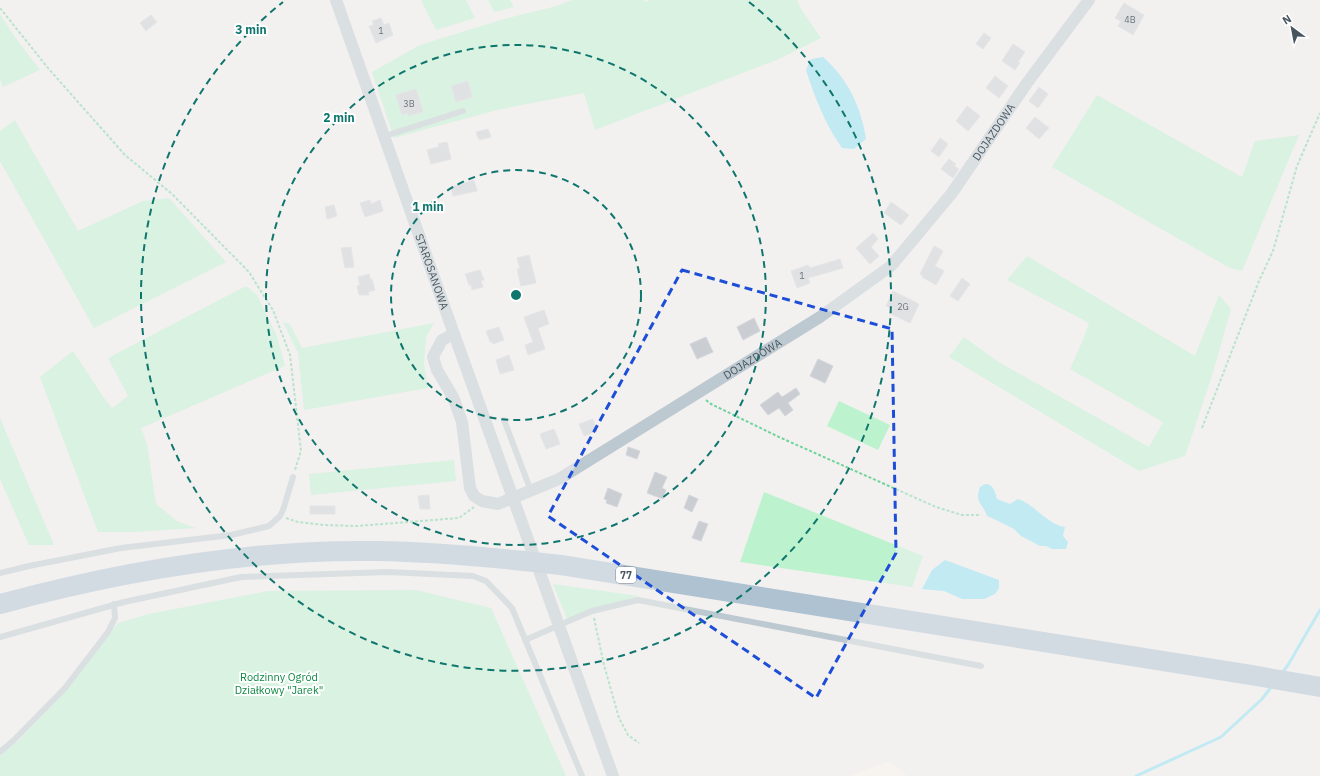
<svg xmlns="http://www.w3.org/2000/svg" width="1320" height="776" font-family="'IBM Plex Sans',sans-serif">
	<rect width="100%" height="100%" fill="#f3f0f0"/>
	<path fill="#fdf6ea" d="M890 761 907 776H848Z"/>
	<g fill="#bcf3ce">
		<path d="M421 0H466L475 18 436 30Z"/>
		<path d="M488 0H510L514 7 494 12Z"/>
		<path d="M572 0H644L645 2 650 0H797L801 9 821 38 779 59 595 130 584 93 497 110 394 138 372 72 420 45 504 19 557 6Z"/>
		<path d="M0 14 15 37 40 70 3 87 0 79Z"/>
		<path d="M1097 95 1242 177 1255 141 1299 135 1242 271 1230 268 1052 167Z"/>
		<path d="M15 120 78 231 143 201 169 198 226 262 94 328 0 161V131Z"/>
		<path d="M1027 256 1195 356 1219 295 1231 309 1212 376 1185 456 1139 471 949 357 964 337 997 361 1149 447 1163 422 1070 369 1082 342 1089 323 1007 280Z"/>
		<path d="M246 286 257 295 277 336 285 366 141 428 147 444 156 504 177 521 196 528 134 532H98L40 377 73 351 104 398 112 408 128 396 108 358Z"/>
		<path d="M283 322 290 324 302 348 434 323 426 337 424 363 428 388 304 410 298 353Z"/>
		<path d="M839 401 890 425 878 450 827 426Z"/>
		<path d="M0 418 54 545H29L0 479Z"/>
		<path d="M454 460 456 481 311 495 309 474Z"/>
		<path d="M764 492 923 556 912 587 740 562Z"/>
		<path d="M553 584 639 596 567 619Z"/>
		<path d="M416 590 491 608 566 776H0V756L18 741 70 686 118 623 149 614 268 591Z"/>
	</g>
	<g fill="#86e3f3">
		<path d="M823 57C848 79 861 107 866 139L854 149 842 148C825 124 815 98 806 70L811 59Z"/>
		<path d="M985 484C994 484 995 492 997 499L1010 504 1018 499C1036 505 1046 524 1065 527L1063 536 1068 542 1066 549H1052L1046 546H1040L1021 536 1014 529 994 519 987 516C983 503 974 503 980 487Z"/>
		<path d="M945 560 999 580V588L995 594 984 599H962L944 591 922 589 932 570Z"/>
	</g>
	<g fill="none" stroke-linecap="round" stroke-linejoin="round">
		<g stroke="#86e3f3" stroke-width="3">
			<path d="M1282 673 1288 665 1320 610"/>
			<path d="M1136 776 1221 737 1262 699 1272 686"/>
		</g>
	</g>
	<g fill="#caced3" stroke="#d4d7dc">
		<path d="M1124 3 1144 15 1133 35 1118 26 1121 21 1115 18Z"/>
		<path d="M151 15 157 22 146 31 140 23Z"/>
		<path d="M381 18 384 25 389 23 393 35 376 43 369 26 374 25 372 21Z"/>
		<path d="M984 33 991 38 983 49 976 44Z"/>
		<path d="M1013 44 1025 52 1018 62 1020 63 1015 70 1002 61Z"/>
		<path d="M995 76 1008 86 999 98 986 88Z"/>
		<path d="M468 81 472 97 456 102 451 86Z"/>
		<path d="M1039 87 1048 94 1038 108 1029 101Z"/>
		<path d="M416 89 423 112 408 116V113L402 115 396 95Z"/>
		<path d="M967 106 980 116 968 131 956 121Z"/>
		<path d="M1035 117 1049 128 1039 139 1026 128Z"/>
		<path d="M488 129 491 137 479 140 476 132Z"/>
		<path d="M940 138 948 144 939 157 931 151Z"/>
		<path d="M447 142 451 159 431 164 427 150 439 147 438 144Z"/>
		<path d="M949 159 956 164 954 166 959 169 953 178 941 169Z"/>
		<path d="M474 180 477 191 453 196 451 187Z"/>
		<path d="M370 200 371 204 380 200 383 211 365 217 360 203Z"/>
		<path d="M891 202 909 215 901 225 884 213Z"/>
		<path d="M334 205 337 216 327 219 325 207Z"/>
		<path d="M873 233 878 239 871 247 879 256 870 264 856 248Z"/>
		<path d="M934 246 943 251 935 266 944 271 936 285 922 277 923 276 920 274Z"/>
		<path d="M351 247 354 267 345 268 341 248Z"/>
		<path d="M529 255 536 283 521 286 517 269H520L517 258Z"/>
		<path d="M840 259 843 268 808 278 810 283 797 288 791 271 808 265 810 268Z"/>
		<path d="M480 270 484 280 481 281 483 287 472 290 471 285H469L465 274Z"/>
		<path d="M369 274 370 279H372L375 290 368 292 369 295H359L357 286 360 285 358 277Z"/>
		<path d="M962 278 970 284 958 301 950 296Z"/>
		<path d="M893 291 919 304 910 323 889 313 892 308 886 306Z"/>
		<path d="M544 310 549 324 538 328 545 349 528 355 525 345 533 342 524 317Z"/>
		<path d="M754 318 760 331 743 340 737 327Z"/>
		<path d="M499 327 504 340 493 344 492 342H490L486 331Z"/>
		<path d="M706 337 713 352 697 359 690 344Z"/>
		<path d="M509 355 514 370 500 374 496 360Z"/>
		<path d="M818 359 833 366 825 383 810 376Z"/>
		<path d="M796 388 800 394 788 403 793 410 785 416 779 408 768 415 760 405 778 392 782 397Z"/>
		<path d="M593 419 597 431 584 436 579 424Z"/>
		<path d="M554 429 560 444 546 449 540 434Z"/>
		<path d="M628 447 640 451 637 459 626 455Z"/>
		<path d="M655 472 667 477 662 488 666 490 663 499 647 493Z"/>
		<path d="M608 488 622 494 617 507 606 503 607 500 604 499Z"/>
		<path d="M429 495 430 509H420L418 496Z"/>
		<path d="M689 495 698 499 692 512 684 508Z"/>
		<rect x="310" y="506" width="25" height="8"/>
		<path d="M699 521 708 524 701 541 692 538Z"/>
	</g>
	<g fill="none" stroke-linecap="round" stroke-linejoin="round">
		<g stroke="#71d49d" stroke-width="2" stroke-dasharray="3 2" stroke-linecap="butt">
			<path d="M0 8 48 68 125 155 172 194 249 272 262 293 273 310 290 355 301 451 295 470"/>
			<path d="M706 400 711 404 779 437 936 507 962 515H979"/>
			<path d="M1202 428 1259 281 1273 251 1297 166 1320 113"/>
			<path d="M286 518 298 522 324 525 357 526 459 518 474 507"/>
			<path d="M594 618 604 665 619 718 628 735 639 743"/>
		</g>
		<g stroke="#bdc9d0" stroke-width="6">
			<path d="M385 136 463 111"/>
			<path d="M504 420 531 491"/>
			<path d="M0 573 29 566 121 548 231 535 269 526 280 516 283 510 293 477"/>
			<path d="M0 637 124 602 241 577 388 572 473 576 486 581 512 608 582 776"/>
			<path d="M525 640 592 611 638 600 981 666"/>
			<path d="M0 752 14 740 65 688 108 632 115 618 114 604"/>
		</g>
		<g stroke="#bdc9d0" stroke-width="12">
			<path id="s1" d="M336 0 454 334 613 776"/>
			<path id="s2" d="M454 334 442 340 433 357 437 370 453 397 462 422 470 488 474 496 482 501 498 504 559 479 820 317 891 266 952 193 1027 83 1089 0"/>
		</g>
		<path stroke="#aec2d1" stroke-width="20" d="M0 604C122 571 250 549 377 551 438 552 500 558 561 565L1251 675 1320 687"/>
	</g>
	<path d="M0 0H1320V776H0ZM682 270 892 329 896 553 816 698 548 516Z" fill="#f3f0f0" fill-opacity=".55" fill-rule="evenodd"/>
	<path fill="none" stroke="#1d4ed8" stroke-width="3" stroke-dasharray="8 5" stroke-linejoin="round" d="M682 270 892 329 896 553 816 698 548 516Z"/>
	<g fill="none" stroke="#0f766e" stroke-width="2" stroke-dasharray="7 5">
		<circle cx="516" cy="295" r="125"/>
		<circle cx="516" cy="295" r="250"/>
		<path d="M749 2A375 375 0 1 1 283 2"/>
	</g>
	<g text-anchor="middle" stroke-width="4" stroke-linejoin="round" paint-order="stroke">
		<g font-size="9" fill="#68737c">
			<text x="1130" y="23">4B</text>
			<text x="381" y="34">1</text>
			<text x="409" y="107">3B</text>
			<text x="802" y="279">1</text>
			<text x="903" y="310">2G</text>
		</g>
		<rect fill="#fff" stroke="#7e888f" stroke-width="1" x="616" y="567" width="20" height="16" rx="3"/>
		<g font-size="10" font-weight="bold" fill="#47555f">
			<text x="626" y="579">77</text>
		</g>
		<g font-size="11" fill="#47555f" stroke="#fff">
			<text dy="4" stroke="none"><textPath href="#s2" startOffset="835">DOJAZDOWA</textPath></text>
			<text dy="4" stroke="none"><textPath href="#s1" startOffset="288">STAROSANOWA</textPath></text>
			<text dy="4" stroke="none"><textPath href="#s2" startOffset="499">DOJAZDOWA</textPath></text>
		</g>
		<g font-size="11" fill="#108844" stroke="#fff">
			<text x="279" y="681">Rodzinny Ogród<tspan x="279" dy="13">Działkowy "Jarek"</tspan></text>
		</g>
	</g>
	<circle cx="516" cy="295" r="6" fill="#0f766e" stroke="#fff" stroke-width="2"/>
	<g font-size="12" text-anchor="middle" font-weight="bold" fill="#0f766e" stroke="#fff" stroke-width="4" stroke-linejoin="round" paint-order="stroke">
		<text x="251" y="34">3 min</text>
		<text x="339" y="122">2 min</text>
		<text x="428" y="211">1 min</text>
	</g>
	<g transform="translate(1292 28) rotate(328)" stroke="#ffffff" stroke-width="3" paint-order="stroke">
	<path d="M0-3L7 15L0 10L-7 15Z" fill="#47555f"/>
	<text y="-6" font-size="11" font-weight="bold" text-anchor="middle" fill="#47555f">N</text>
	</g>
</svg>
